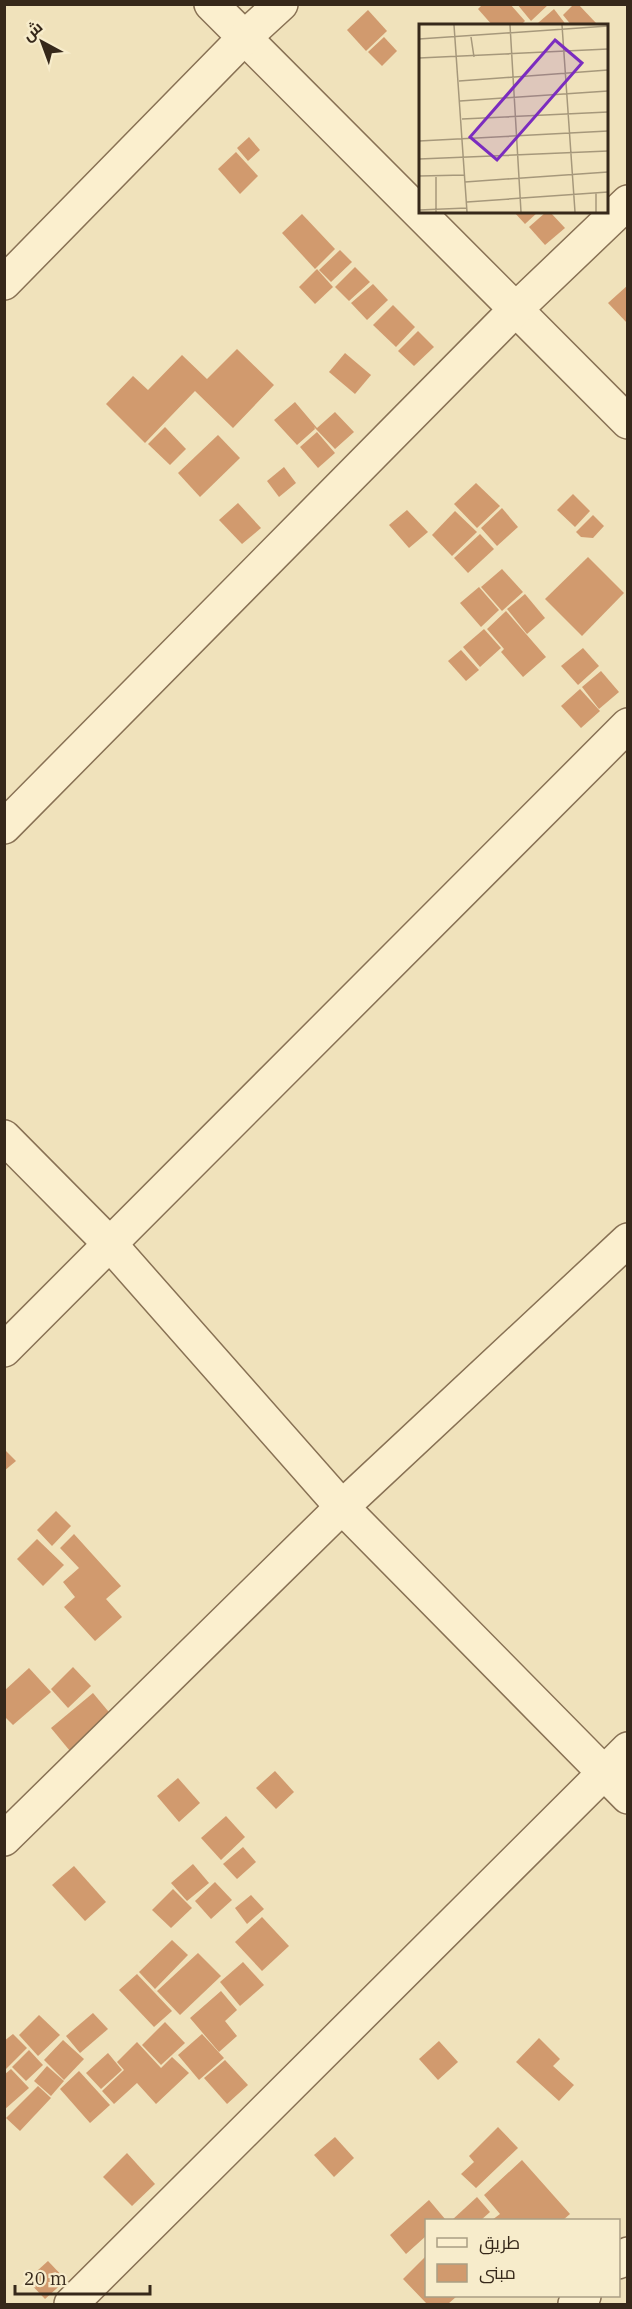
<svg xmlns="http://www.w3.org/2000/svg" width="632" height="2309" font-family="'IBM Plex Serif',Cairo,serif">
	<rect width="100%" height="100%" fill="#f0e2bb"/>
	<g fill="#d19a6e">
		<path d="M483 4H510L525 21 520 26H493L478 9Z"/>
		<path d="M517 4H549L531 21Z"/>
		<path d="M574 4H578L596 23 572 26 563 15Z"/>
		<path d="M554 9 567 26H540L538 23Z"/>
		<path d="M368 10 387 31 366 51 347 30Z"/>
		<path d="M384 37 397 51 382 66 368 52Z"/>
		<path d="M249 137 260 150 248 161 237 148Z"/>
		<path d="M236 152 258 176 240 194 218 169Z"/>
		<path d="M514 212H538L525 224Z"/>
		<path d="M546 212H550L565 228 545 245 529 227Z"/>
		<path d="M302 214 335 249 315 269 282 233Z"/>
		<path d="M340 250 352 262 331 282 319 270Z"/>
		<path d="M355 267 370 282 349 301 335 287Z"/>
		<path d="M317 269 333 287 315 304 299 287Z"/>
		<path d="M373 284 388 300 367 320 351 303Z"/>
		<path d="M628 285V324L608 303Z"/>
		<path d="M393 305 415 327 396 347 373 325Z"/>
		<path d="M418 331 434 347 414 366 398 351Z"/>
		<path d="M237 349 274 385 233 428 195 391 145 443 106 404 133 376 148 390 182 355 207 379Z"/>
		<path d="M345 353 371 375 355 394 329 372Z"/>
		<path d="M295 402 317 428 335 412 354 432 335 449 314 427 315 429 297 445 274 420Z"/>
		<path d="M165 427 186 449 170 465 148 444Z"/>
		<path d="M317 432 335 453 318 468 300 447Z"/>
		<path d="M218 435 240 458 200 497 178 473Z"/>
		<path d="M284 467 296 483 279 497 267 481Z"/>
		<path d="M476 483 500 506 477 528 454 504Z"/>
		<path d="M573 494 590 511 575 527 557 510Z"/>
		<path d="M238 503 261 528 242 544 219 520Z"/>
		<path d="M502 508 518 527 497 546 481 528Z"/>
		<path d="M407 510 428 532 409 548 389 525Z"/>
		<path d="M455 511 477 532 452 556 432 535Z"/>
		<path d="M593 515 604 526 593 538 581 537 576 532Z"/>
		<path d="M480 534 494 549 468 573 454 558Z"/>
		<path d="M588 557 624 593 582 636 545 599Z"/>
		<path d="M502 569 523 592 502 611 481 587Z"/>
		<path d="M479 587 499 610 481 627 460 603Z"/>
		<path d="M525 594 545 618 527 634 507 609Z"/>
		<path d="M506 611 546 657 523 677 501 652 504 649 487 629Z"/>
		<path d="M484 629 501 648 480 667 463 647Z"/>
		<path d="M583 648 599 666 578 685 561 666Z"/>
		<path d="M461 650 479 670 466 681 448 661Z"/>
		<path d="M601 671 619 692 599 709 582 687Z"/>
		<path d="M580 689 600 711 581 728 561 706Z"/>
		<path d="M4 1449 16 1461 4 1471Z"/>
		<path d="M56 1511 71 1526 52 1546 37 1530Z"/>
		<path d="M74 1534 121 1586 106 1599 122 1617 95 1641 64 1607 75 1597 63 1582 79 1568 60 1548Z"/>
		<path d="M37 1539 64 1565 43 1586 17 1559Z"/>
		<path d="M73 1667 91 1686 68 1708 51 1689Z"/>
		<path d="M29 1668 51 1692 13 1725 4 1716V1691Z"/>
		<path d="M93 1693 113 1717 70 1751 51 1728Z"/>
		<path d="M275 1771 294 1792 276 1809 256 1788Z"/>
		<path d="M178 1778 200 1803 179 1822 157 1796Z"/>
		<path d="M226 1816 245 1837 221 1860 201 1838Z"/>
		<path d="M243 1847 256 1862 237 1879 223 1864Z"/>
		<path d="M193 1864 209 1883 187 1901 171 1883Z"/>
		<path d="M74 1866 106 1902 85 1921 52 1885Z"/>
		<path d="M215 1882 232 1900 211 1919 195 1901Z"/>
		<path d="M173 1889 192 1908 171 1928 152 1910Z"/>
		<path d="M251 1895 264 1909 247 1924 235 1908Z"/>
		<path d="M262 1917 289 1946 262 1971 235 1942Z"/>
		<path d="M172 1940 188 1955 155 1989 139 1972Z"/>
		<path d="M198 1953 221 1976 180 2015 157 1991Z"/>
		<path d="M243 1962 264 1985 240 2006 220 1982Z"/>
		<path d="M137 1974 172 2011 154 2027 119 1990Z"/>
		<path d="M221 1991 237 2010 225 2021 237 2036 219 2052 190 2018Z"/>
		<path d="M93 2013 108 2029 80 2053 66 2036Z"/>
		<path d="M39 2015 60 2035 38 2056 19 2035Z"/>
		<path d="M165 2022 185 2043 161 2065 142 2045Z"/>
		<path d="M13 2034 27 2048 4 2071V2041Z"/>
		<path d="M202 2034 224 2058 199 2080 178 2055Z"/>
		<path d="M539 2038 560 2059 553 2066 574 2085 559 2101 516 2062Z"/>
		<path d="M63 2040 84 2059 64 2080 44 2060Z"/>
		<path d="M439 2041 458 2062 438 2080 419 2059Z"/>
		<path d="M137 2042 161 2068 172 2057 189 2073 156 2104 137 2083 114 2104 102 2091 124 2070 117 2062Z"/>
		<path d="M29 2050 43 2065 26 2081 12 2067Z"/>
		<path d="M108 2053 122 2070 101 2089 86 2073Z"/>
		<path d="M225 2060 248 2085 227 2104 204 2078Z"/>
		<path d="M47 2066 64 2081 51 2096 34 2081Z"/>
		<path d="M11 2069 29 2088 4 2110V2075Z"/>
		<path d="M79 2071 110 2105 90 2123 60 2089Z"/>
		<path d="M38 2086 51 2098 20 2131 6 2118Z"/>
		<path d="M498 2127 518 2148 476 2188 461 2174 474 2162 469 2156Z"/>
		<path d="M335 2137 354 2158 334 2177 314 2155Z"/>
		<path d="M127 2153 155 2184 132 2206 103 2177Z"/>
		<path d="M522 2160 570 2214 563 2220H492L500 2214 484 2195Z"/>
		<path d="M477 2197 490 2212 481 2220H452Z"/>
		<path d="M429 2200 445 2219 426 2220V2236L406 2254 390 2235Z"/>
		<path d="M426 2256V2296H457L448 2304H427L403 2279Z"/>
		<path d="M48 2261 66 2280 45 2299 27 2280Z"/>
	</g>
	<g fill="none" stroke-linecap="round" stroke-linejoin="round">
		<g stroke="#887154" stroke-width="36">
			<g id="minor">
				<path d="M211 4 628 422"/>
				<path d="M4 283 244 38 281 4"/>
				<path d="M4 827 515 310 628 202"/>
				<path d="M4 1137 109 1243 342 1507 628 1797"/>
				<path d="M4 1350 628 725"/>
				<path d="M4 1839 342 1507 628 1240"/>
				<path d="M618 2262 628 2254"/>
				<path d="M71 2304 628 1749"/>
				<path d="M575 2304 584 2296"/>
			</g>
		</g>
		<use href="#minor" stroke="#fbefce" stroke-width="33"/>
	</g>
	<g transform="translate(419 24)">
		<rect width="189" height="189" fill="#f0e2bb"/>
		<path fill="none" stroke="#a6987b" stroke-width="1.5" d="M35 1 48 188M91 1 102 188M143 1 156 188M52 13 55 33M0 15 189 2M0 34 189 25M40 57 189 46M41 77 189 67M43 95 189 88M0 117 189 107M0 135 189 127M0 152 46 151M17 153V188M46 158 189 148M177 169V188M48 178 189 168M0 186 48 184"/>
		<path fill="#7b2cbf" fill-opacity="0.15" stroke="#7b2cbf" stroke-width="3" d="M136 16 163 39 78 136 51 113Z"/>
		<rect width="189" height="189" fill="none" stroke="#36281a" stroke-width="3"/>
	</g>
	<rect width="632" height="2309" fill="none" stroke="#36281a" stroke-width="12"/>
	<rect x="425" y="2219" width="195" height="78" fill="#f7eccb" stroke="#aa9e84" stroke-width="1.5"/>
	<rect x="437" y="2238" width="30" height="9" fill="#fbefce" stroke="#aa9e84" stroke-width="1.5"/>
	<text x="479" y="2249" font-size="18" fill="#36281a">طريق</text>
	<rect x="437" y="2264" width="30" height="18" fill="#d19a6e" stroke="#aa9e84" stroke-width="1.5"/>
	<text x="479" y="2279" font-size="18" fill="#36281a">مبنى</text>
	<g transform="translate(42 42) rotate(319)" stroke="#f7eccb" stroke-width="4.5" paint-order="stroke">
	<path d="M0-4.5L10 22L0 15L-10 22Z" fill="#36281a"/>
	<text y="-9" font-size="16" font-weight="bold" text-anchor="middle" fill="#36281a">ش</text>
	</g>
	<path d="M15 2285v9h135v-9" fill="none" stroke="#36281a" stroke-width="3"/>
	<text x="24" y="2285" font-size="18" fill="#36281a" stroke="#f7eccb" stroke-width="4.5" paint-order="stroke">20 m</text>
</svg>
